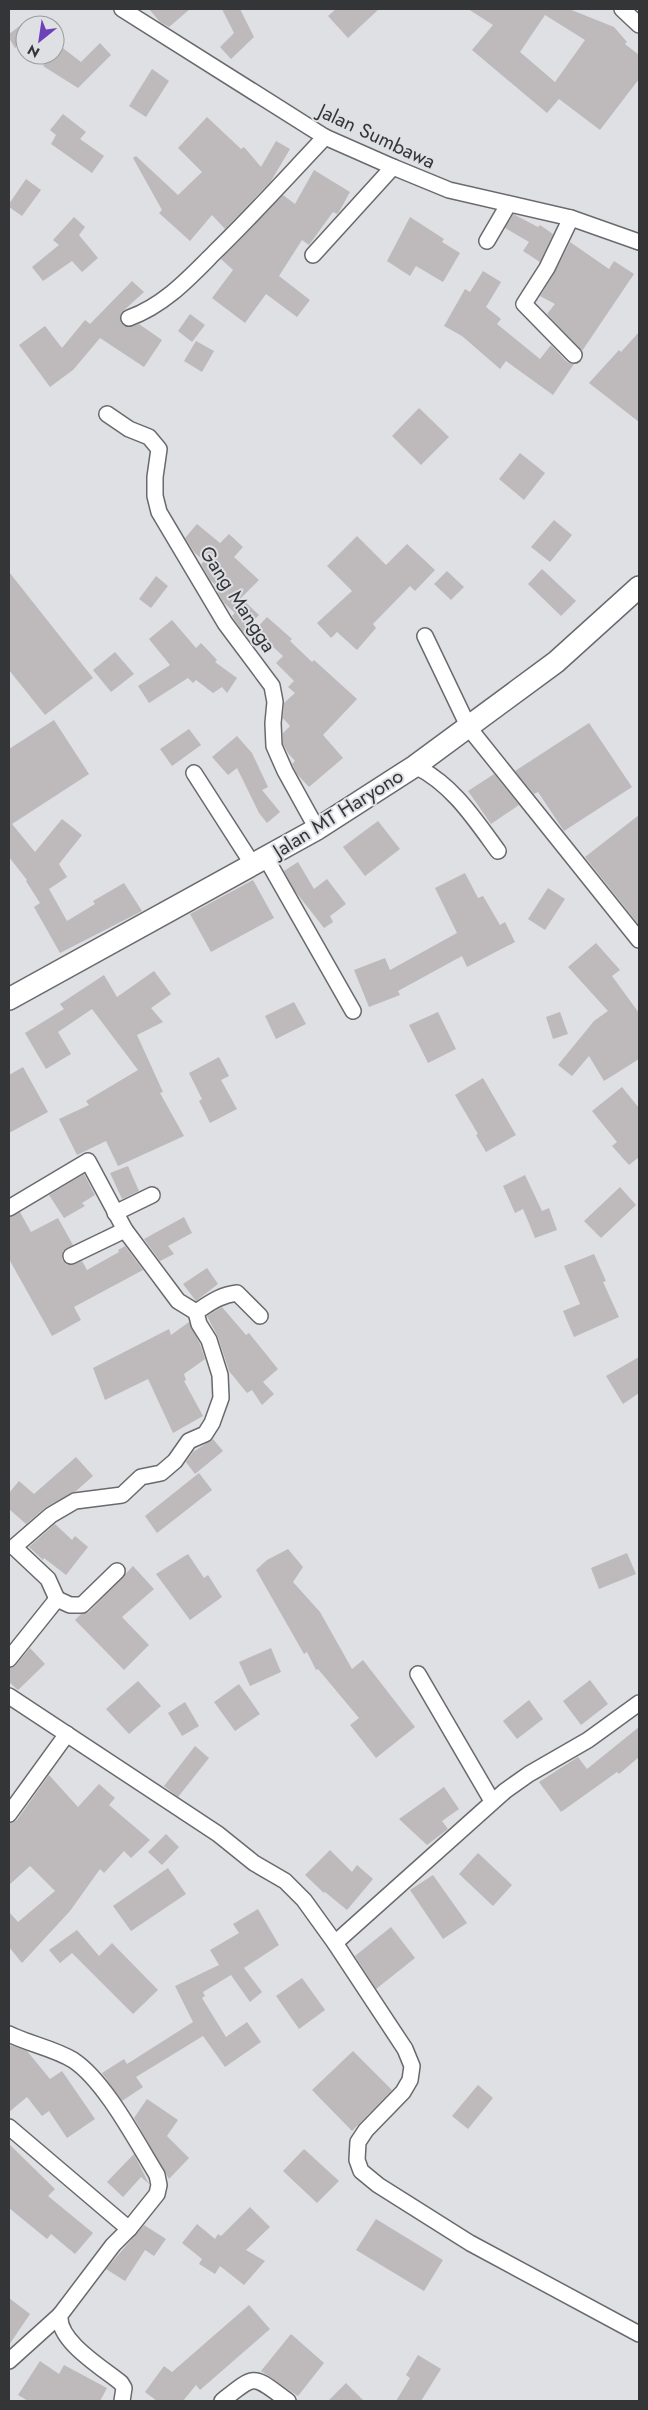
<svg xmlns="http://www.w3.org/2000/svg" width="648" height="2410" font-family="Jost,sans-serif">
	<rect width="100%" height="100%" fill="#dfe0e4"/>
	<g fill="#beb9bb" fill-rule="evenodd">
		<path d="M149 9H190L169 27 160 22Z"/>
		<path d="M222 9H240L254 37 231 59 220 47 234 33Z"/>
		<path d="M336 9H379L348 38 328 16Z"/>
		<path d="M468 9H569L614 27 627 42 625 44 639 55V79L600 130 559 99 547 113 472 50 493 25ZM545 15 585 40 555 82 520 52Z"/>
		<path d="M25 22V41L15 48 9 38V34Z"/>
		<path d="M100 43 111 55 78 88 43 66 52 55H55V50L59 45 81 62Z"/>
		<path d="M152 69 169 81 146 117 129 106Z"/>
		<path d="M63 114 86 132 80 139 104 156 92 173 51 144 56 135 50 130Z"/>
		<path d="M207 117 241 149 244 147 261 167 276 141 290 149 271 181 225 229 212 215 190 241 159 213 162 210 133 158 136 156 178 195 202 172 178 148Z"/>
		<path d="M314 170 350 192 339 212 337 214 333 212 309 245 302 240 279 276 310 300 297 317 266 294 245 323 212 298 233 270 221 259 283 195 295 204Z"/>
		<path d="M26 179 41 190 22 216 9 207V204Z"/>
		<path d="M513 214 538 227 540 225 553 234 540 262 523 251 529 242 505 228Z"/>
		<path d="M74 217 85 227 79 235 98 258 82 272 72 261 43 281 32 267 59 245 53 240Z"/>
		<path d="M410 217 444 239 442 242 460 253 443 282 416 266 410 276 387 261Z"/>
		<path d="M570 242 609 269 614 261 634 274 582 351 547 314 555 304 540 296 555 272Z"/>
		<path d="M483 271 501 282 486 307 501 319 497 324 540 359 551 345 567 362 574 364 553 395 506 361 500 369 462 336 444 326 465 289 470 292Z"/>
		<path d="M132 281 144 292 122 312 121 322 128 327 139 324 162 340 144 367 100 338 73 370 50 387 19 345 45 326 62 348 85 320 90 324Z"/>
		<path d="M190 314 205 325 192 342 178 331Z"/>
		<path d="M639 332V422L589 383 619 350 621 352Z"/>
		<path d="M196 341 214 351 202 372 184 361Z"/>
		<path d="M419 408 449 437 421 465 392 436Z"/>
		<path d="M520 453 545 473 524 500 499 479Z"/>
		<path d="M554 520 572 535 550 562 531 547Z"/>
		<path d="M197 524 220 543 229 534 243 547 234 557 259 580 241 598 259 615 243 632 232 616 235 613 224 603 217 591 219 588 210 580 201 564 204 561 194 552 185 538Z"/>
		<path d="M357 536 386 565 407 544 435 570 415 591 410 586 373 624 376 628 357 650 337 632 331 638 317 623 352 591 327 566Z"/>
		<path d="M542 569 576 601 561 616 528 584Z"/>
		<path d="M447 571 464 587 451 600 434 584Z"/>
		<path d="M9 572 93 678 45 715 9 670Z"/>
		<path d="M156 576 168 586 151 608 139 599Z"/>
		<path d="M267 617 292 639 290 641 312 662 314 660 357 699 323 735 343 758 309 787 297 774 292 764 295 761 288 753 283 744V733L290 726 283 718 284 703 295 693 288 687 294 681 276 663 283 656 255 630Z"/>
		<path d="M172 620 196 648 201 643 217 660 215 662 237 678 227 693 222 687 213 693 196 680 193 683 188 678 149 703 138 686 170 665 149 639Z"/>
		<path d="M115 652 134 674 111 692 93 670Z"/>
		<path d="M54 720 89 774 12 824 35 852 62 819 82 835 59 864 67 877 49 889 67 921 95 904 93 901 124 883 142 911 60 953 34 907 40 903 26 881 27 880 9 857V749Z"/>
		<path d="M589 723 632 787 564 831 538 792 534 794 515 771Z"/>
		<path d="M189 729 201 745 172 766 160 749Z"/>
		<path d="M237 736 252 753 268 787 262 790 280 812 267 823 259 813 237 768 228 775 212 757Z"/>
		<path d="M494 774 519 805 491 824 468 791Z"/>
		<path d="M639 815V925L585 857Z"/>
		<path d="M378 821 400 849 365 876 343 847Z"/>
		<path d="M298 862 314 889 327 879 346 904 330 916 333 922 324 928 295 891 284 871Z"/>
		<path d="M465 873 478 898 483 896 500 925 505 922 515 942 467 967 462 956 398 991 400 995 369 1007 354 970 385 958 390 970 457 933 435 888Z"/>
		<path d="M253 880 274 918 211 952 190 914Z"/>
		<path d="M548 888 565 899 545 930 528 919Z"/>
		<path d="M596 943 620 970 612 976 639 1013V1059L604 1081 589 1056 572 1076 558 1065 594 1021 608 1011 568 967Z"/>
		<path d="M154 971 171 994 151 1008 163 1022 137 1035 163 1092 160 1093 184 1136 118 1166 106 1141 77 1155 59 1119 89 1105 86 1101 138 1070 92 1009 58 1032 71 1054 46 1069 25 1033 64 1009 60 1004 104 975 117 997Z"/>
		<path d="M294 1002 306 1024 276 1039 265 1016Z"/>
		<path d="M438 1012 456 1049 428 1063 409 1025Z"/>
		<path d="M560 1012 568 1034 553 1039 546 1017Z"/>
		<path d="M219 1057 229 1076 221 1080 237 1109 210 1123 199 1101 202 1099 189 1073Z"/>
		<path d="M23 1067 48 1112 9 1133V1075Z"/>
		<path d="M483 1078 516 1135 486 1152 476 1135 478 1134 455 1095Z"/>
		<path d="M622 1087 639 1108V1157L629 1165 612 1146 617 1142 592 1111Z"/>
		<path d="M128 1166 139 1191 122 1199 110 1173Z"/>
		<path d="M84 1174 95 1195 82 1203 85 1206 64 1218 49 1195Z"/>
		<path d="M525 1175 542 1211 549 1208 557 1230 535 1238 523 1209 515 1213 503 1186Z"/>
		<path d="M620 1187 636 1205 601 1238 584 1221Z"/>
		<path d="M20 1212 31 1232 58 1218 73 1245 63 1251 62 1260 66 1264 71 1265 82 1261 87 1270 119 1252 118 1250 125 1246 143 1270 74 1307 81 1320 52 1336 9 1259V1217Z"/>
		<path d="M184 1217 192 1233 168 1246 174 1254 160 1261 144 1239Z"/>
		<path d="M594 1254 606 1281 603 1282 619 1317 574 1337 563 1311 580 1304 564 1266Z"/>
		<path d="M207 1268 218 1284 196 1301 183 1284Z"/>
		<path d="M222 1307 246 1335 249 1333 278 1369 263 1382 274 1394 262 1405 252 1390 247 1393 229 1371 218 1337 207 1316Z"/>
		<path d="M189 1322 200 1344 205 1359 184 1374 186 1380 184 1381 203 1416 173 1433 148 1379 105 1400 93 1368 169 1329 171 1335Z"/>
		<path d="M639 1357V1393L623 1404 606 1376Z"/>
		<path d="M213 1439 223 1451 195 1474 186 1462 193 1452Z"/>
		<path d="M76 1457 93 1476 76 1491 46 1507 26 1524 9 1509V1493L19 1481 34 1494Z"/>
		<path d="M199 1473 212 1490 157 1533 145 1516Z"/>
		<path d="M55 1524 72 1540 75 1536 88 1547 66 1575 44 1558 43 1560 29 1547Z"/>
		<path d="M288 1549 303 1567 293 1582 320 1612 352 1669 363 1660 415 1727 376 1758 350 1725 359 1718 318 1669 316 1670 307 1652 304 1654 256 1570 267 1560Z"/>
		<path d="M627 1553 636 1574 599 1589 591 1568Z"/>
		<path d="M188 1554 204 1578 208 1575 222 1597 190 1620 156 1574Z"/>
		<path d="M133 1566 154 1589 122 1617 149 1645 124 1670 75 1620 81 1614 89 1612Z"/>
		<path d="M30 1648 45 1664 18 1690 9 1682V1668L16 1665Z"/>
		<path d="M271 1648 281 1672 250 1686 239 1662Z"/>
		<path d="M590 1680 608 1704 581 1725 563 1701Z"/>
		<path d="M138 1681 161 1706 129 1734 106 1709Z"/>
		<path d="M239 1684 260 1714 235 1731 214 1702Z"/>
		<path d="M529 1700 543 1719 517 1739 503 1721Z"/>
		<path d="M185 1702 199 1726 182 1736 168 1713Z"/>
		<path d="M639 1727V1757L619 1774 617 1772 561 1812 539 1782 578 1757 587 1769Z"/>
		<path d="M195 1746 209 1758 178 1797 164 1786Z"/>
		<path d="M49 1775 78 1807 99 1784 115 1798 109 1805 150 1840 131 1858 124 1851 104 1873 100 1869 70 1911 22 1963 9 1947V1912L18 1922 55 1891 30 1866 9 1885V1823L17 1820Z"/>
		<path d="M444 1787 459 1809 442 1821 448 1829 427 1845 399 1819Z"/>
		<path d="M166 1834 179 1847 162 1865 148 1852Z"/>
		<path d="M330 1850 352 1872 357 1865 373 1879 347 1910 325 1892 324 1893 305 1875Z"/>
		<path d="M478 1853 512 1885 493 1906 459 1874Z"/>
		<path d="M168 1868 186 1894 131 1931 113 1906Z"/>
		<path d="M433 1875 467 1923 443 1939 410 1890Z"/>
		<path d="M258 1909 279 1945 244 1968 262 1992 250 2002 231 1975 203 1992 205 1996 202 1998 226 2037 247 2022 261 2042 225 2067 203 2036 136 2077 143 2087 122 2101 102 2073 124 2059 127 2064 193 2022 175 1986 219 1965 210 1950 239 1933 233 1924Z"/>
		<path d="M391 1927 415 1958 376 1989 355 1956Z"/>
		<path d="M77 1930 99 1956 112 1943 158 1990 133 2014 72 1953 60 1963 49 1950Z"/>
		<path d="M302 1978 325 2010 299 2029 276 1996Z"/>
		<path d="M11 2045 27 2051 50 2079 62 2071 95 2119 67 2138 49 2111 42 2116 27 2097 9 2112V2048Z"/>
		<path d="M353 2051 392 2090 352 2131 312 2090Z"/>
		<path d="M478 2085 493 2098 468 2129 452 2116Z"/>
		<path d="M147 2099 178 2120 167 2136 189 2158 169 2179 134 2118Z"/>
		<path d="M9 2144 55 2189 48 2196 93 2233 75 2254 51 2234 47 2239 9 2208Z"/>
		<path d="M304 2149 339 2181 317 2203 283 2171Z"/>
		<path d="M134 2154 149 2184 141 2177 123 2197 107 2182Z"/>
		<path d="M250 2207 270 2227 246 2250 265 2261 244 2285 220 2266 215 2274 199 2264 202 2259 182 2243 197 2224 215 2239 218 2234 221 2236Z"/>
		<path d="M376 2219 443 2260 424 2291 356 2250Z"/>
		<path d="M144 2225 166 2239 154 2256 145 2250 125 2281 106 2269Z"/>
		<path d="M9 2298 30 2314 9 2345Z"/>
		<path d="M249 2305 270 2329 200 2390 196 2385 183 2401H157L145 2392 164 2366 172 2372Z"/>
		<path d="M291 2334 324 2363 298 2396 261 2371Z"/>
		<path d="M418 2355 441 2369 421 2401H396L410 2378 406 2375Z"/>
		<path d="M40 2361 59 2374 64 2365 107 2388 100 2401H28L18 2395Z"/>
		<path d="M346 2383 364 2401H328Z"/>
	</g>
	<g fill="none" stroke-linecap="round" stroke-linejoin="round">
		<g stroke="#696a6e" stroke-width="18">
			<g id="minor">
				<path d="M122 9 325 137 393 167 449 190 571 218 639 242"/>
				<path d="M622 9 639 25"/>
				<path d="M571 218 547 268 524 304 574 355"/>
				<path d="M487 241 508 205"/>
				<path d="M313 255 393 167"/>
				<path d="M129 318C165 305 190 277 216 251 254 214 289 175 325 137"/>
				<path d="M107 414 129 429 149 437 159 449 155 477V496L159 512 225 623 272 686 275 702 273 723 274 746 285 771 317 829"/>
				<path d="M425 636 469 728 639 940"/>
				<path d="M415 766C452 784 474 818 498 851"/>
				<path d="M194 773 253 865"/>
				<path d="M266 858 353 1011"/>
				<path d="M9 1208 88 1161 125 1230 178 1301 196 1312"/>
				<path d="M115 1213 152 1195"/>
				<path d="M71 1256 125 1230"/>
				<path d="M57 1599 48 1579 14 1547 51 1515 75 1501 122 1495 141 1477 161 1473 175 1461 189 1441 205 1434 212 1423 221 1398 220 1375 209 1340 199 1324 196 1312C210 1303 220 1295 237 1293L260 1316"/>
				<path d="M9 1659 57 1599 70 1605H82L117 1571"/>
				<path d="M418 1674 492 1801"/>
				<path d="M9 1696 218 1834 254 1863 285 1881 304 1900 335 1943 405 2049 412 2066 410 2080 403 2092 366 2130 358 2142 357 2160 361 2171 378 2185 470 2243 639 2334"/>
				<path d="M9 1814 67 1734"/>
				<path d="M335 1943 505 1791 529 1774 588 1740 639 1703"/>
				<path d="M9 2034C29 2044 53 2048 73 2060 105 2081 136 2141 157 2175L159 2185 157 2194 129 2229 113 2245 60 2315C57 2341 103 2368 121 2383L124 2388 122 2401"/>
				<path d="M9 2127 129 2229"/>
				<path d="M9 2361 60 2315"/>
				<path d="M222 2401C257 2373 252 2375 288 2401"/>
			</g>
		</g>
		<g stroke="#696a6e" stroke-width="24">
			<path id="secondary" d="M9 999 317 829 415 766 556 662 639 587"/>
		</g>
		<use href="#minor" stroke="#fff" stroke-width="15"/>
		<use href="#secondary" stroke="#fff" stroke-width="21"/>
	</g>
	<g text-anchor="middle" stroke-width="4" stroke-linejoin="round" paint-order="stroke">
		<g font-size="20" fill="#343536" stroke="#dfe0e4">
			<text transform="translate(377 136) rotate(25)" y="7">Jalan Sumbawa</text>
			<text transform="translate(238 599) rotate(57)" y="7">Gang Mangga</text>
			<text transform="translate(338 813) rotate(-32)" y="7">Jalan MT Haryono</text>
		</g>
	</g>
	<rect width="648" height="2410" fill="none" stroke="#343536" stroke-width="20"/>
	<g transform="translate(40 40) rotate(210)"><circle r="24" fill="#dfe0e4" stroke="#9b9c9e"/>
	<path d="M0-4L9 19L0 12L-9 19Z" fill="#6d41b9"/>
	<text y="-8" font-size="14" font-weight="bold" text-anchor="middle" fill="#343536">N</text>
	</g>
</svg>
